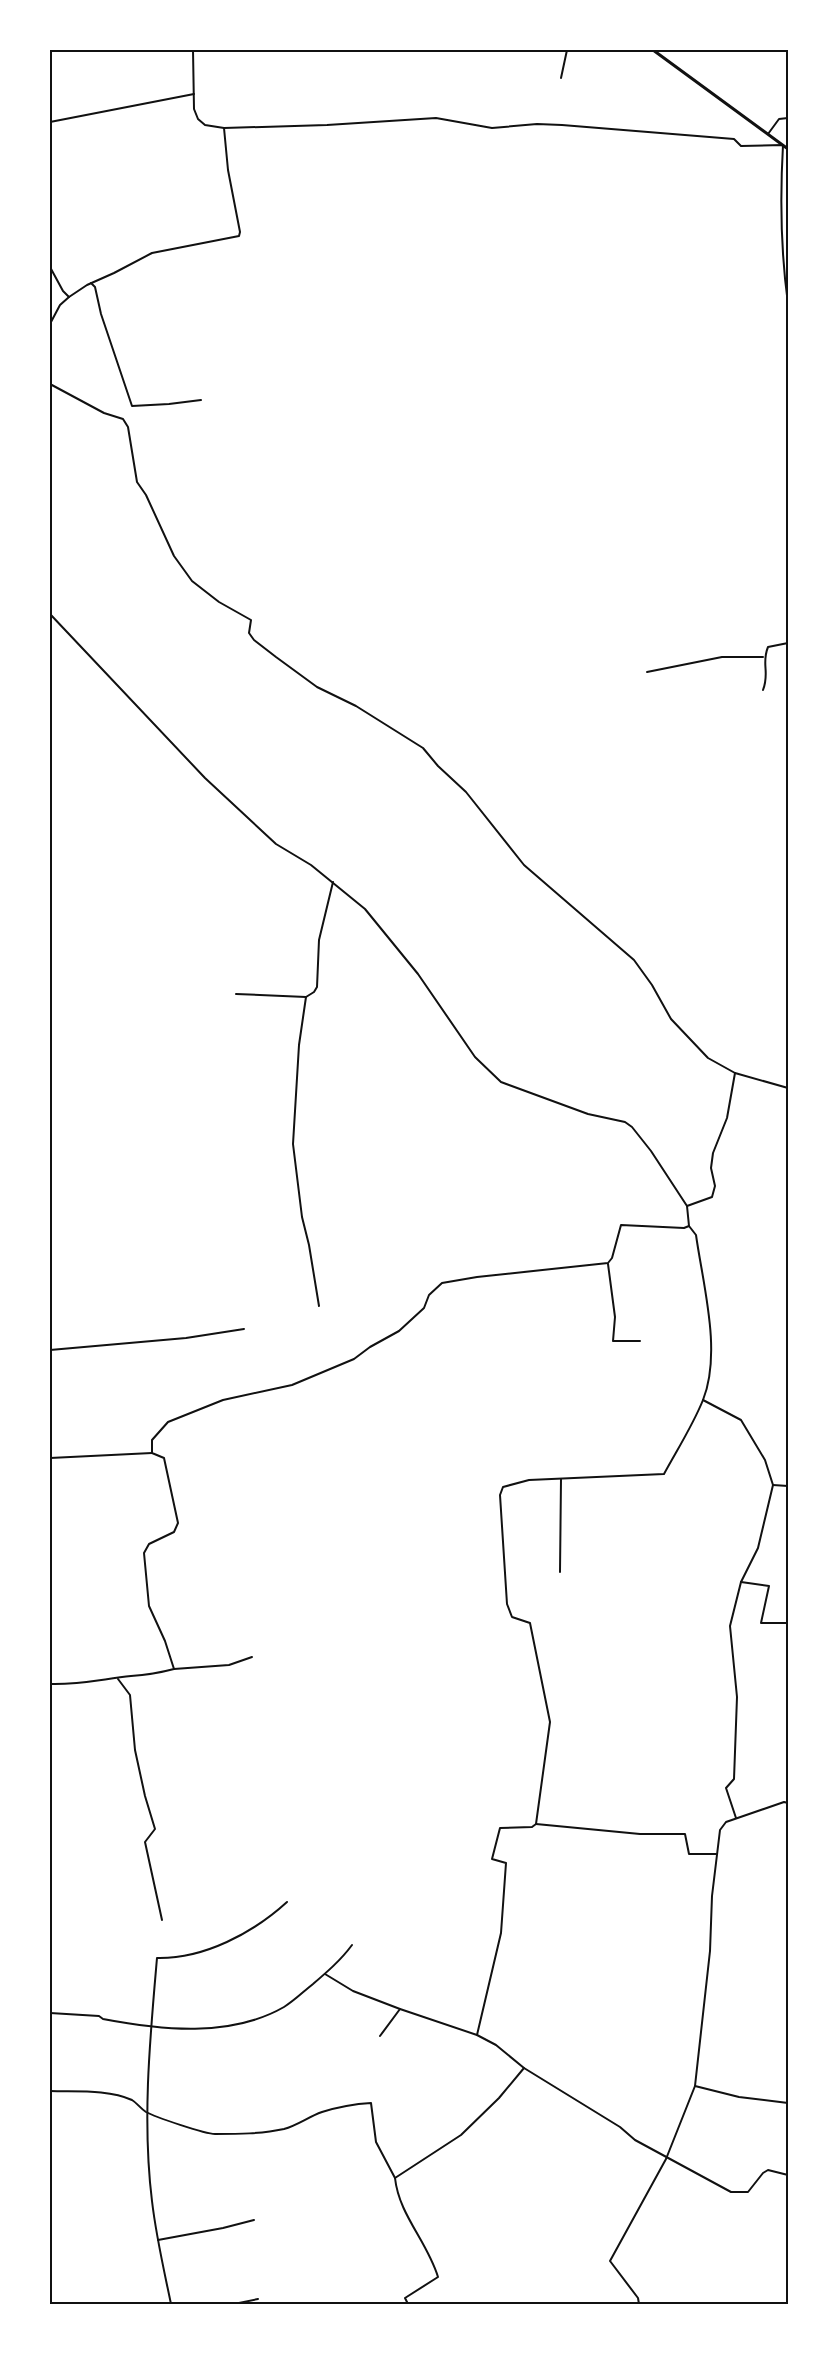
<svg xmlns="http://www.w3.org/2000/svg" width="838" height="2354" font-family="'Alegreya Sans',sans-serif">
	<rect width="100%" height="100%" fill="#fff"/>
	<g fill="none" stroke-linecap="round" stroke-linejoin="round">
		<g stroke="#111" stroke-width="2">
			<path d="M193 50 194 109 198 119 205 125 224 128 327 125 436 118 492 128 537 124 562 125 734 139 741 146 783 145C780 197 781 253 788 304"/>
			<path d="M561 78 567 50"/>
			<path d="M50 122 194 94"/>
			<path d="M768 134 779 119 788 118"/>
			<path d="M50 267 63 291 69 297"/>
			<path d="M91 283 95 287 101 314 132 406 169 404 201 400"/>
			<path d="M51 322 60 305 69 297 87 285 114 273 152 253 239 236 240 232 228 170 224 128"/>
			<path d="M50 384 104 413 123 419 128 427 137 482 146 495 174 556 192 581 219 602 251 620 249 633 254 640 276 657 317 687 356 706 423 748 438 766 466 792 524 865 634 960 652 985 671 1019 708 1058 735 1073 788 1088"/>
			<path d="M50 614 205 778 276 844 311 865 365 909 418 974 475 1057 501 1082 588 1114 625 1122 632 1127 651 1151 687 1206 689 1226 696 1235C703 1285 722 1352 703 1400 693 1425 677 1450 664 1474L529 1480 503 1487 500 1495 507 1604 512 1617 530 1623 550 1722 536 1824 532 1827 500 1828 492 1859 506 1863 501 1933 477 2035"/>
			<path d="M647 672 722 657H763"/>
			<path d="M763 690C770 672 761 664 768 647L788 643"/>
			<path d="M236 994 306 997"/>
			<path d="M687 1206 712 1197 715 1186 711 1168 713 1153 727 1118 735 1073"/>
			<path d="M608 1264 615 1317 613 1341H640"/>
			<path d="M319 1306 309 1245 302 1217 293 1144 299 1045 306 997 314 992 317 987 319 940 333 882"/>
			<path d="M50 1350 186 1338 244 1329"/>
			<path d="M703 1400 741 1420 765 1460 773 1485 758 1548 741 1582 730 1626 737 1697 734 1779 726 1788 736 1818"/>
			<path d="M50 1458 152 1453"/>
			<path d="M773 1485 788 1486"/>
			<path d="M560 1572 561 1479"/>
			<path d="M741 1582 769 1586 761 1623H788"/>
			<path d="M252 1657 229 1665 174 1669 165 1641 149 1606 144 1553 149 1544 174 1532 178 1523 164 1458 152 1453V1440L168 1422 223 1400 292 1385 354 1359 370 1347 399 1331 424 1308 429 1295 442 1283 477 1277 608 1263 612 1258 621 1225 684 1228 689 1226"/>
			<path d="M118 1679 130 1695 135 1750 145 1796 155 1829 145 1842 162 1920"/>
			<path d="M50 1684C78 1685 103 1679 131 1676 146 1675 159 1673 174 1669"/>
			<path d="M536 1824 640 1834H685L689 1854H716"/>
			<path d="M325 1974 353 1991 400 2009 477 2035 496 2045 524 2068 620 2127 635 2140 731 2192H748L763 2173 768 2170 788 2175"/>
			<path d="M50 2013 99 2016 103 2019C161 2030 230 2038 284 2007 294 2001 304 1991 313 1984 327 1972 341 1960 352 1945"/>
			<path d="M380 2036 400 2009"/>
			<path d="M695 2086 739 2097 788 2103"/>
			<path d="M50 2091C75 2092 108 2089 132 2100 137 2103 140 2108 146 2112 155 2117 205 2134 215 2134 238 2134 261 2134 284 2129 298 2125 308 2117 322 2112 338 2107 354 2104 371 2103L376 2142 395 2178"/>
			<path d="M158 2240 223 2228 254 2220"/>
			<path d="M171 2304C164 2270 156 2236 152 2201 142 2121 150 2038 157 1958 204 1959 253 1933 287 1902"/>
			<path d="M234 2304 258 2299"/>
			<path d="M408 2304 405 2298 438 2277C427 2241 399 2215 395 2178L461 2135 499 2098 524 2068"/>
			<path d="M639 2304 638 2298 610 2261 666 2159 695 2086 710 1951 712 1896 720 1830 726 1822 784 1802 788 1803"/>
		</g>
		<path stroke="#111" stroke-width="3" d="M653 50 788 149"/>
	</g>
	<rect width="838" height="2354" fill="none" stroke="#ffffff" stroke-width="102"/>
	<rect x="51" y="51" width="736" height="2252" fill="none" stroke="#111" stroke-width="2"/>
</svg>
